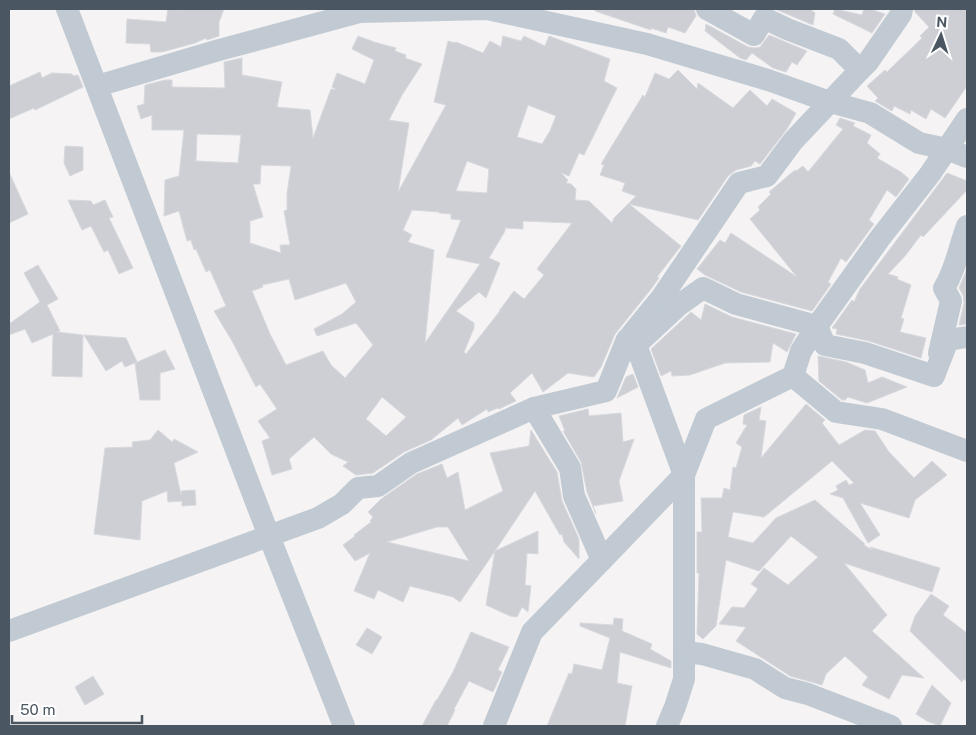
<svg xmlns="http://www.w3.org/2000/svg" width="976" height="735" font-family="'Public Sans',sans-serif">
	<rect width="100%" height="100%" fill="#f5f3f3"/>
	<g fill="#cdcfd5" stroke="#d7d9de" fill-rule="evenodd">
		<path d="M168 9 184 10V9H224L219 22V36L207 40 206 38 195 43 162 52H151L150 44 126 43 127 19 166 22Z"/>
		<path d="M596 9H694L696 16 685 33 668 27 666 33 651 28V30L595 11Z"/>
		<path d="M775 9H810L815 13 813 25Z"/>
		<path d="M835 9 862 15 864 9H870L885 14 872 33 833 14Z"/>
		<path d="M915 9H967V86L945 118 931 109 926 119 911 110 910 114 894 106 892 111 890 110 875 101 878 98 867 86 885 70 887 72 922 38 920 36 929 27 915 12Z"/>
		<path d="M706 24 748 47 755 48 760 47 769 35 807 51 797 65 792 62 786 72 773 68 752 53 746 60 740 58 705 31Z"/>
		<path d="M358 36 374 42 396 48 395 51 406 55 405 58 422 64 402 95 389 120 409 123 398 192 446 105 434 102 448 41 455 43 456 42 483 53 490 41 501 47 503 36 521 41 524 36 545 46 549 36 610 59 604 81 617 88 584 155 579 153 569 176 561 173 568 180 566 183 571 184 576 189 575 200 589 201 612 223 614 218 636 196 622 191 625 183 600 175 604 165 601 164 643 95 645 97 655 73 669 79 678 70 697 89 698 83 733 108 750 90 767 106 772 99 796 113 787 129 760 164 755 161 751 166 736 170 728 176 698 220 629 204 681 246 657 277 659 278 651 289 615 334 601 367 594 377 568 373 543 392 532 373 510 393 516 401 499 409 498 408 488 412 487 409 462 425 458 418 431 440 404 452 373 473 356 475 343 466 348 462 331 454 314 437 289 459 292 469 272 475 262 441 270 438 258 421 277 409 260 384 256 387 232 341 214 311 226 306 210 270 206 272 196 249 194 250 191 240 187 241 179 211 164 216 165 180 179 176 184 130H152V115L141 119 137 106 144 104 145 85 165 80H172V87L225 88 224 62 242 58V75L282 82 277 107 310 110 313 138 331 89 337 90 332 87 337 73 365 84 374 60 352 49ZM528 105 556 116 550 131 542 144 517 137ZM197 134 241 135 238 163 196 161ZM467 161 489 169 487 193 456 191ZM261 165 291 166 287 194V210L284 211 290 245H280L281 253 250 243V221L263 217 253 184H260ZM412 210 439 212V213L451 214V219L461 220 446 257 480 264 425 343 434 250 408 242 412 235 403 230ZM523 221 572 223 537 269 544 275 524 299 514 291 499 311H500L466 354 464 352 474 328V323L456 311 479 292 486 298 500 263 489 258 505 231V228L523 229ZM289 279 295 300 346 283 356 302 342 314 314 329 317 336 356 323 373 345 345 378 331 365 323 351 286 365 270 334 252 291 263 287 262 285ZM382 397 406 417 386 436 366 419Z"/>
		<path d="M40 72 42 78 52 73 72 74 73 76 78 75 83 87 35 110 34 108 9 119V86Z"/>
		<path d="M840 118 855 123 853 126 871 135 867 143 880 154 877 158 901 172 909 179 896 197 887 190 869 220 874 224 846 262 841 258 828 282 831 284 812 311 741 292 705 275 697 269 720 240 725 243 731 233 797 277 750 219 760 210 758 207 771 194 769 192 795 170 796 171 803 166 808 172 843 129 836 125Z"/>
		<path d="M65 146 83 147V170L70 176 64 163Z"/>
		<path d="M9 172 28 214 9 223Z"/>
		<path d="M947 173 967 181V190L923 237 921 235 905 256 888 274 898 277 897 279 911 285 901 318 904 319 900 332 926 338 921 358 869 341 836 334 837 329 832 328 852 300 854 302 860 289Z"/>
		<path d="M68 200 91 201 93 205 105 200 113 217 109 218 133 268 119 274 108 250 104 252 91 226 82 230Z"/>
		<path d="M38 265 58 299 47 305 60 331 57 332 83 335 82 377 52 376 53 334 32 343 25 329 9 335V324L40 302 24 273Z"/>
		<path d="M967 269V324L959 325 964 303 963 295 959 288Z"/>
		<path d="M705 304 732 317 796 334 787 352 773 343 770 362 725 363 690 375 672 376 671 371 661 376 651 349 691 312 701 320Z"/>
		<path d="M84 335 126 338 137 362 125 367 122 361 106 371Z"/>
		<path d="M165 350 175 369 160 373V400H140L135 363Z"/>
		<path d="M818 356 846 362 865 370 868 383 882 377 907 387 867 403 848 397 845 400H842L819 381Z"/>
		<path d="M633 374 638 387 617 398 626 377Z"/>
		<path d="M806 404 825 420 822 423 839 445 865 430 875 431 889 452 914 478 932 461 947 475 915 500 909 518 860 503 880 535 868 543 843 498 830 494 838 490 836 486 846 480 849 485 854 483 832 461 764 517 733 512 728 537 753 543 776 518 815 500 865 544 864 545 872 550 870 547 940 568 932 592 844 563 887 615 872 631 924 678 902 675 889 699 862 685 868 677 845 656 826 674 822 685 790 676 736 641 746 627 719 624 732 607 744 608 758 589 751 584 764 568 788 585 818 557 791 536 759 571 726 560 716 626 703 639 697 634 699 573H697V532H702L701 498H722L724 488 730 490 733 467 736 468 742 447 736 443 747 425 743 424 744 415 761 407 759 420 766 421 761 458Z"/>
		<path d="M588 409 589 416 621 413 623 442 634 439 619 481 623 501 593 506 596 514 587 492 581 462 563 431H565L559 416Z"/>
		<path d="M158 430 172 442 174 439 198 452 174 463 181 495V491L195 490 196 505 182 506V501L168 502 167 491 142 501 140 540 94 534 105 448 133 447 132 442 150 440Z"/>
		<path d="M531 430 557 472 562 501 579 539V559L564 542 562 534 560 535 535 491 495 551 538 531V554L527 553 525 585 531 586 528 612 522 607 517 617 510 616 486 605 495 551 460 602 453 597 410 586 403 602 378 590 374 599 354 591 370 553 355 561 343 545 355 536 354 535 371 522 370 521 373 517 368 512 381 499 417 474 442 464 447 478 458 472 465 510 503 491 490 453 529 446ZM437 527H448L469 561 387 542Z"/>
		<path d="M931 594 949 606 943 615 967 633V681L963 679 962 682 910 631 915 616Z"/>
		<path d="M614 618 623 619 622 631 652 644 650 649 671 661V668L620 652 617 683 632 686 625 726H547L569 673 572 674 574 664 602 670 610 638 580 626V623L613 625Z"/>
		<path d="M367 628 382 637 372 654 356 645Z"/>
		<path d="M471 632 509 647 498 670 502 672 493 692 469 681 454 709 455 710 447 726H422L436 700H437L453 672Z"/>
		<path d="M93 676 104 694 85 705 75 687Z"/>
		<path d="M932 685 951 703 940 726 927 721 916 714Z"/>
	</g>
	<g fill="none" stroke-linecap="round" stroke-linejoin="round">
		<g stroke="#c1cad2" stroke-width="22">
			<path d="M67 9 269 536 344 726"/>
			<path d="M707 9 754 35 764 18 787 29 839 49 860 70 868 62 901 14 902 9"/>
			<path d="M97 86 219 50 360 12 487 9 647 44 768 80 830 102 870 113 919 143 947 149 967 157"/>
			<path d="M631 335 662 297 739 183 767 176 793 141 860 70"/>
			<path d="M636 345 684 475V679L675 707 667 726"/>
			<path d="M939 353 951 301 944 288C956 269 959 247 967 226"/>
			<path d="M793 376 836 412 882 419 967 451"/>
			<path d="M602 560 684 475 706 419 793 376 801 351 817 326 880 238 930 174 967 119"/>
			<path d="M9 631 318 518 342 504 358 488 378 486 411 463 534 408 606 391 627 339 636 345 679 305 703 288 736 304 817 326 825 345 865 353 934 376 948 340 967 337"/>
			<path d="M684 652 702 654 755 669 785 688 808 694 891 726"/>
			<path d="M494 726 532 632 602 560 574 496 570 468 534 408"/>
		</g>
	</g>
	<rect width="976" height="735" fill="none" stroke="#4a5661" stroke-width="20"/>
	<g transform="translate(941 35) rotate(4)" stroke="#ffffff" stroke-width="4" paint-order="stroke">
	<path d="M0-4L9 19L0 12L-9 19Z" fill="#4a5661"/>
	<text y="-8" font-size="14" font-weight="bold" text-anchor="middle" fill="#4a5661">N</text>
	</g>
	<path d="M12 715v8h130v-8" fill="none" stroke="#4a5661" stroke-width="2.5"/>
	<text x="20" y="715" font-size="15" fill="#4a5661" stroke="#ffffff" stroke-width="4" paint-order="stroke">50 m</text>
</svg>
